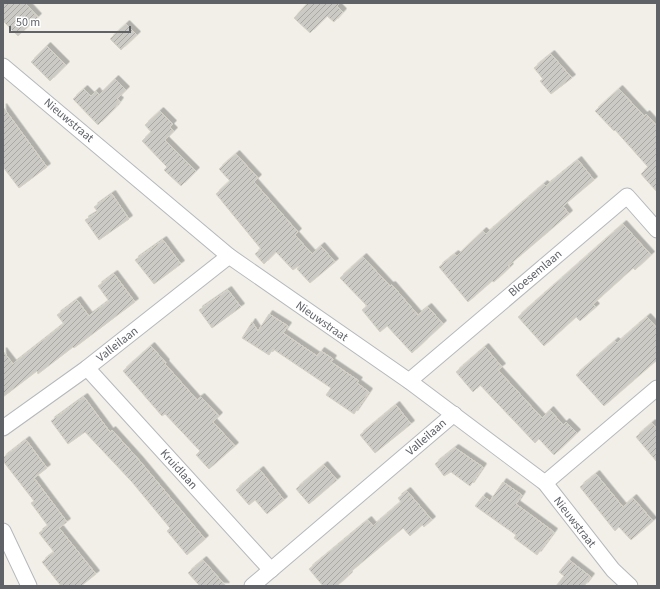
<svg xmlns="http://www.w3.org/2000/svg" width="660" height="589" font-family="'Source Sans 3',sans-serif">
	<defs>
		<pattern id="building-hatch" width="6" height="6" patternUnits="userSpaceOnUse"><rect width="6" height="6" fill="#cccac5"/><path d="M-1 1l2-2M0 6l6-6M5 7l2-2" fill="none" stroke="#a9a8a4"/></pattern>
		<filter id="shadow"><feDropShadow dx="3.5" dy="-3.5" stdDeviation="0" flood-color="#0004"/></filter>
	</defs>
	<rect width="100%" height="100%" fill="#f1efe8"/>
	<g fill="url(#building-hatch)" stroke="#d6d1c6" filter="url(#shadow)">
		<path d="M3 3H25L38 17 18 36 3 21Z"/>
		<path d="M308 3H340L337 6 343 12 334 22 327 16 310 33 294 18Z"/>
		<path d="M126 24 137 35 121 50 110 39Z"/>
		<path d="M47 46 66 65 50 81 31 62Z"/>
		<path d="M551 54 572 78 551 94 540 81 543 79 534 68Z"/>
		<path d="M115 79 126 90 117 99 120 101 114 109 98 125 73 99 84 89 91 96 96 91 99 95Z"/>
		<path d="M619 89 644 116 646 114 657 126V192L641 174 648 167 615 130 614 131 595 111Z"/>
		<path d="M3 107 47 167 19 188 3 167Z"/>
		<path d="M160 111 173 124 170 127 174 131 165 140 196 171 181 186 164 170 167 167 142 141 151 132 145 125Z"/>
		<path d="M236 154 258 178 254 182 298 232 295 235 312 254 321 246 335 262 310 283 297 269 300 265 293 270 276 252 264 264 255 254 261 249 216 194 230 181 219 169Z"/>
		<path d="M578 160 594 180 563 206 569 214 508 266 510 267 494 282 492 281 468 302 439 267 455 254 457 256 483 231 486 234 544 184 546 186Z"/>
		<path d="M112 194 129 219 99 240 85 220 98 212 94 207Z"/>
		<path d="M623 224 651 255 635 270 633 268 593 304 596 307 580 321 576 317 544 346 518 317Z"/>
		<path d="M163 240 181 264 154 284 135 260Z"/>
		<path d="M363 257 390 286 392 285 418 315 428 307 443 324 412 353 387 326 380 332 362 310 367 306 340 278Z"/>
		<path d="M114 274 135 302 74 348 73 347 38 374 37 371 3 397V351L13 364 64 324 57 315 77 300 89 316 109 301 98 286Z"/>
		<path d="M228 290 241 307 212 328 199 310Z"/>
		<path d="M269 314 288 326 283 333 317 356 321 351 333 359 331 362 359 381 357 383 369 392 354 414 326 395 331 388 273 349 269 355 242 338 252 322 258 331Z"/>
		<path d="M647 317 657 328V360L604 406 576 375 615 341 617 343Z"/>
		<path d="M151 346 166 363 165 364 197 400 201 397 219 416 213 422 235 446 209 469 196 455 200 451 165 414 162 416 123 371Z"/>
		<path d="M485 347 502 367 498 370 542 418 550 410 563 425 566 422 577 433 554 455 539 439 535 443 480 385 473 392 456 372Z"/>
		<path d="M84 397 110 432 112 430 139 460 205 539 187 555 167 531 170 528 132 482 85 432 68 444 51 421Z"/>
		<path d="M396 405 411 424 375 453 360 435Z"/>
		<path d="M652 423 657 429V462L636 437Z"/>
		<path d="M26 440 47 468 34 478 67 522 59 528 96 574 81 586H61L42 562 54 552 39 533 48 526 31 503 34 501 3 461V458Z"/>
		<path d="M455 448 483 467 470 486 451 472 444 476 435 464Z"/>
		<path d="M324 465 337 480 309 504 296 489Z"/>
		<path d="M260 470 284 500 267 514 255 500 249 505 236 490Z"/>
		<path d="M596 474 623 507 633 498 653 521 631 540 619 527 615 531 580 487Z"/>
		<path d="M503 482 522 495 516 504 554 532 537 555 514 538 516 535 475 506 483 496 490 501Z"/>
		<path d="M407 491 432 520 424 527 422 525 410 536 403 528 348 574 349 575 337 586H323L309 569 368 520 373 526 401 502 398 498Z"/>
		<path d="M203 560 226 586H200L188 573Z"/>
		<path d="M569 560 591 577 584 586H556L564 576 559 572Z"/>
	</g>
	<g fill="none" stroke-linecap="round" stroke-linejoin="round">
		<g stroke="#b5b8bc" stroke-width="17">
			<g id="street">
				<path d="M3 66 229 256 409 381 545 483 613 570 630 586"/>
				<path d="M87 368 271 570"/>
				<path d="M409 381 627 196 657 230"/>
				<path d="M3 428 87 368 229 256"/>
				<path d="M545 483 657 388"/>
				<path d="M3 531 29 586"/>
				<path d="M252 586 454 414"/>
			</g>
		</g>
		<use href="#street" stroke="#fff" stroke-width="15"/>
	</g>
	<g text-anchor="middle" stroke-width="4" stroke-linejoin="round" paint-order="stroke">
		<g font-size="12" fill="#5f6368" stroke="#fff">
			<text transform="translate(69 120) rotate(40)" y="4">Nieuwstraat</text>
			<text transform="translate(535 273) rotate(-40)" y="4">Bloesemlaan</text>
			<text transform="translate(322 321) rotate(35)" y="4">Nieuwstraat</text>
			<text transform="translate(117 344) rotate(-38)" y="4">Valleilaan</text>
			<text transform="translate(426 437) rotate(-41)" y="4">Valleilaan</text>
			<text transform="translate(179 469) rotate(48)" y="4">Kruidlaan</text>
			<text transform="translate(575 522) rotate(52)" y="4">Nieuwstraat</text>
		</g>
	</g>
	<rect width="660" height="589" fill="none" stroke="#5f6368" stroke-width="8"/>
	<path d="M10 26v6h120v-6" fill="none" stroke="#5f6368" stroke-width="2"/>
	<text x="16" y="26" font-size="12" fill="#5f6368" stroke="#ffffff" stroke-width="3" paint-order="stroke">50 m</text>
</svg>
